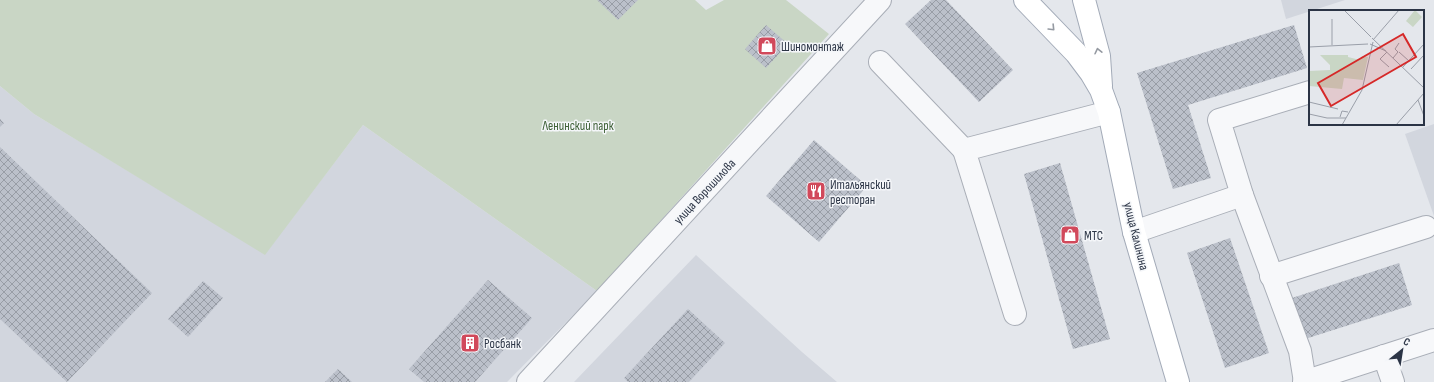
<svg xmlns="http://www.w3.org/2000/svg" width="1434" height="382" font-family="'Sofia Sans Condensed',sans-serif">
	<defs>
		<pattern id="building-cross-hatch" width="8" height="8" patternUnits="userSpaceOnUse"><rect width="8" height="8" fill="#bbc0ca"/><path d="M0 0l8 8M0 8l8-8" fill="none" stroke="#989da6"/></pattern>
	</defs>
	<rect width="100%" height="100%" fill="#e4e7ec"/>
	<g fill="#d2d6de">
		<path d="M1281 0H1345L1286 19Z"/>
		<path d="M0 86 34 114 265 254 363 125 597 291 507 382H0Z"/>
		<path d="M1434 124V216L1405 134Z"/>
		<path d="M696 255 802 352 837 382H574Z"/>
	</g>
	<path fill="#c9d6c5" d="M0 0H695L706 10 724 0H786L829 34 597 291 363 125 265 255 34 114 0 86Z"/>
	<g fill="url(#building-cross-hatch)">
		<path d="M597 0H638L618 20Z"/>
		<path d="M931 0H946L1013 70 979 102 905 24Z"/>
		<path d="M766 25 788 44 766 68 745 49Z"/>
		<path d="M1294 25 1307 68 1188 105 1211 178 1173 189 1137 73Z"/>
		<path d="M0 119 4 123 0 127Z"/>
		<path d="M814 140 867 186 819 242 766 196Z"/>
		<path d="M0 147 152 293 67 382 0 319Z"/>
		<path d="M1060 163 1110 339 1073 349 1024 174Z"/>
		<path d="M1230 238 1269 353 1225 368 1187 253Z"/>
		<path d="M1399 263 1412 305 1305 339 1292 298Z"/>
		<path d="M488 280 532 318 475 382H424L409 369Z"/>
		<path d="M203 281 223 298 188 337 168 319Z"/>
		<path d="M688 309 725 343 689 382H628L624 378Z"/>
		<path d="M338 369 352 382H325Z"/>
	</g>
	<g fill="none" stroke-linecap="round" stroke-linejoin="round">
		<g stroke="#a9aeb7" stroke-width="24">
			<g id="minor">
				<path d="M880 62 964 150"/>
				<path d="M1242 195 1300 351 1305 382"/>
				<path d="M1134 232 1242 195 1219 120 1310 92"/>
				<path d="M1271 276 1426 227"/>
				<path d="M1015 314 964 150 1109 112"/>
				<path d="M1384 356 1393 382"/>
				<path d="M528 382 880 0"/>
				<path d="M1304 382 1434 340"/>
			</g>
		</g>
		<g stroke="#a3abb8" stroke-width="24">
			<g id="major">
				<path d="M1025 0 1076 53 1091 73 1101 90 1109 112 1134 232 1178 382"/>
				<path d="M1084 0 1099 56 1101 86"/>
			</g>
		</g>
		<use href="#minor" stroke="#f7f8fa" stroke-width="22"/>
		<use href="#major" stroke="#fff" stroke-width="22"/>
	</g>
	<defs><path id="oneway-chevron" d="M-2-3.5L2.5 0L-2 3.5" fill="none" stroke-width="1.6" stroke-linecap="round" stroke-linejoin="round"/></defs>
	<g stroke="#959aa2">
		<use href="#oneway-chevron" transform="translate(1052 28) rotate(46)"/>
		<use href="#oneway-chevron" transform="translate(1098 51) rotate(-103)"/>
	</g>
	<defs>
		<g id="shop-square" transform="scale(1)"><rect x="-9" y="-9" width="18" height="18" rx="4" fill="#d1495b" stroke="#f4f6f9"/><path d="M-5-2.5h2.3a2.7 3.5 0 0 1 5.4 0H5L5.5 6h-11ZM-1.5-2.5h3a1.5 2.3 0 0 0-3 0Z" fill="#fff"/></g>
		<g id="restaurant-square" transform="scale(1)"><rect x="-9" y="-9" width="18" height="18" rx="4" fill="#d1495b" stroke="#f4f6f9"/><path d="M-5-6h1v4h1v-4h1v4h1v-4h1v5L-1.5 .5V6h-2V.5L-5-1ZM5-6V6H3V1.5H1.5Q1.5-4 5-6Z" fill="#fff"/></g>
		<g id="building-square" transform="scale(1)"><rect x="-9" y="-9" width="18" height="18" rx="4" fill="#d1495b" stroke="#f4f6f9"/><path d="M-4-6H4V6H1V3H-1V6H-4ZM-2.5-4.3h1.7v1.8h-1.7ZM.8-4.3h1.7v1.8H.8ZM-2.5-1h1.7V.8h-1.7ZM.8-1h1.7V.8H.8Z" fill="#fff"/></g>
	</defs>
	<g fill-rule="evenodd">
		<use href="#shop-square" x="767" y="46"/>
		<use href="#restaurant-square" x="816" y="191"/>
		<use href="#shop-square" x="1070" y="235"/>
		<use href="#building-square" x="470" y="343"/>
	</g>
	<g text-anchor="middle" stroke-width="3" stroke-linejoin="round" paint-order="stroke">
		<g font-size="13" fill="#2b3445" stroke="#f4f6f9" text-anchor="start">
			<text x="781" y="51">Шиномонтаж</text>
			<text x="830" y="189">Итальянский<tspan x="830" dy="15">ресторан</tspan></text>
			<text x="1084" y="240">МТС</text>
			<text x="484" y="348">Росбанк</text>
		</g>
		<g font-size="13" fill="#3f6138" stroke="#f4f6f9">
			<text x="578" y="130">Ленинский парк</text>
		</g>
		<g font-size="13" fill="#2b3445" stroke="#f4f6f9">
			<text transform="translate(704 191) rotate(-47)" y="5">улица Ворошилова</text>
			<text transform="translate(1137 236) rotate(76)" y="5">улица Калинина</text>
		</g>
	</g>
	<g transform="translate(1309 10)">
		<rect width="115" height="115" fill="#e4e7ec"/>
		<path d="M106 0 113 7 104 17 97 11ZM11 45H39V47L51 50 53 46 59 47 54 70 35 68 33 79 0 76V61L21 60V55Z" fill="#c9d6c5"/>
		<path fill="none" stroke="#9a9fa9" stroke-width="1" d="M35 0 62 27M23 9V35M63 28 115 78M64 30 90 0M61 34 77 41M0 37 59 34M78 42 71 49 80 57M90 42 100 51M84 48 89 42 86 39 90 33M94 57 115 34M102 59 115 45M109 90 115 106M0 92 29 99M0 104 18 108H37M31 107 33 101 39 102M33 115 53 80 64 32M87 115 115 83"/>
		<path fill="#d62828" fill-opacity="0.15" stroke="#d62828" stroke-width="2" d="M94 24 107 47 22 96 9 73Z"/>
		<rect width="115" height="115" fill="none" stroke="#2b3445" stroke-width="2"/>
	</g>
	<g transform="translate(1402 350) rotate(30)" stroke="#f4f6f9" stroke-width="3" paint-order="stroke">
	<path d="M0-3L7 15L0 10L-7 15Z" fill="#2b3445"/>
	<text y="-6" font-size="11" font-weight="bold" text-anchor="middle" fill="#2b3445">С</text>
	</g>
</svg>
